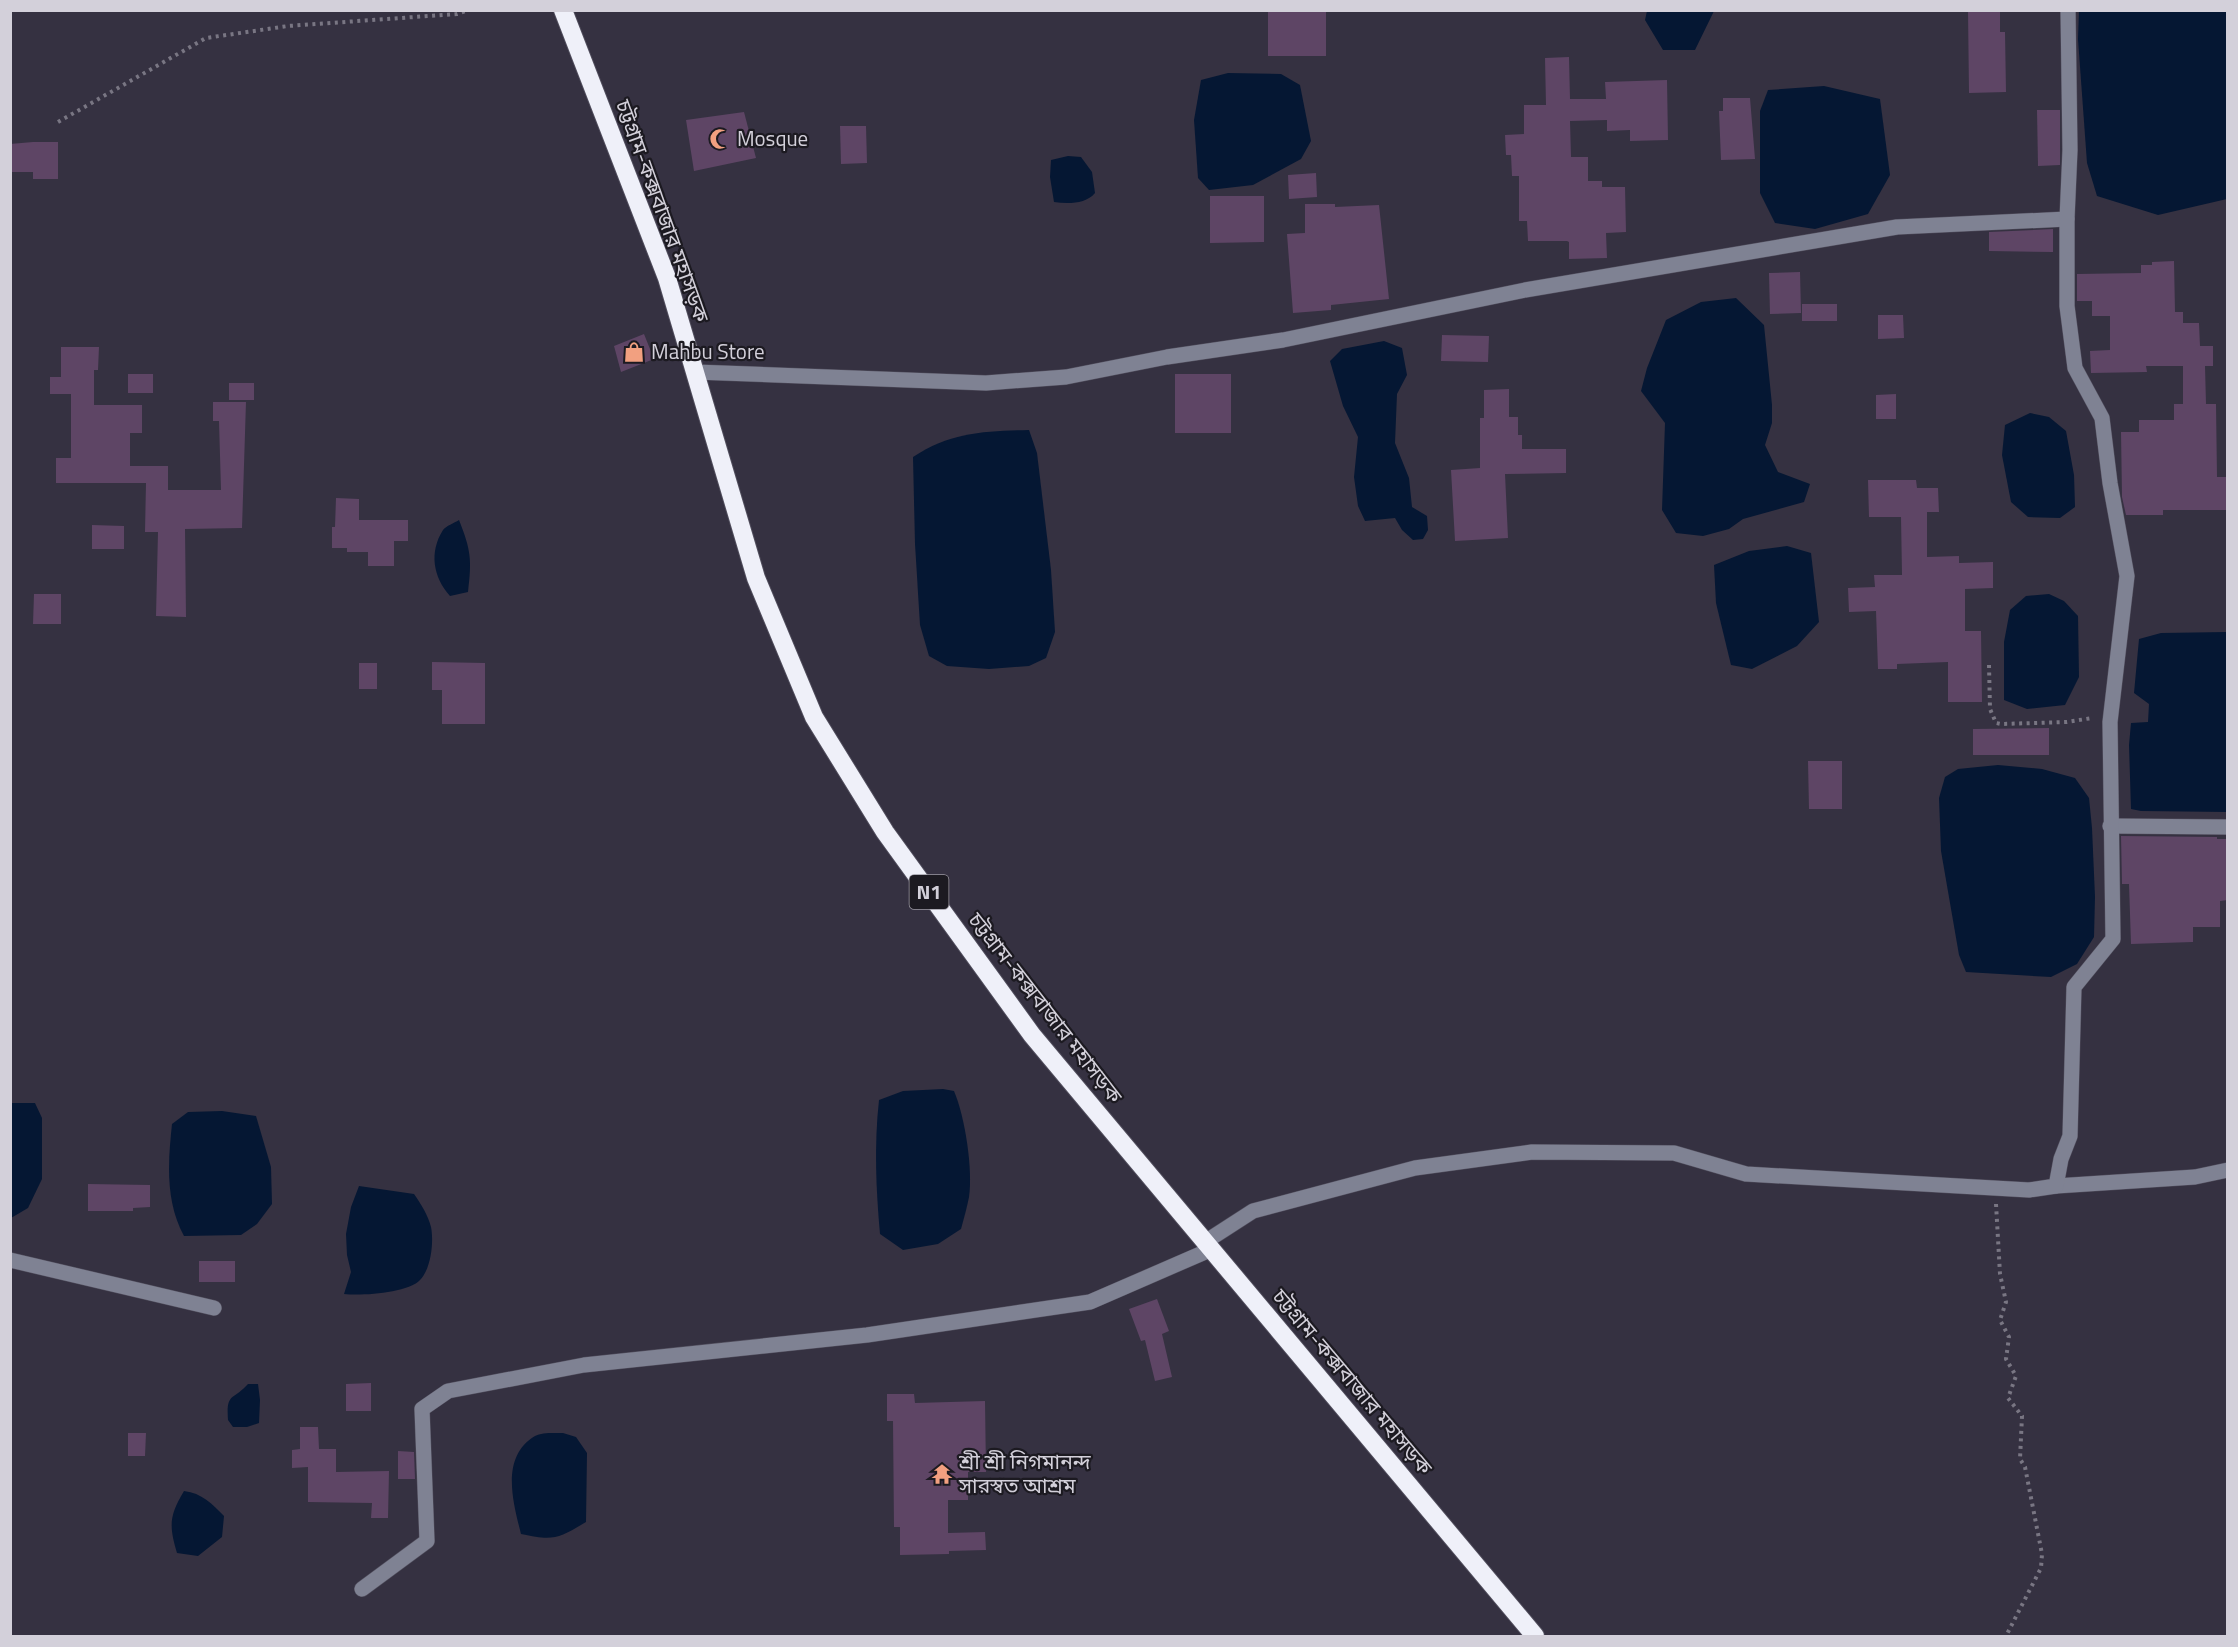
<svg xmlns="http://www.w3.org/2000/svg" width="2238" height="1647" font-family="'Titillium Web','Noto Sans Bengali',sans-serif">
	<rect width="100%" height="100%" fill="#353141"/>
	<g fill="#051733">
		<path d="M1647 11V10L1714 11 1695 50H1663L1645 20Z"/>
		<path d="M2079 11H2227V199L2158 215 2097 196 2087 163 2078 39Z"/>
		<path d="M1228 73 1281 74 1300 85 1311 141 1301 159 1253 185 1209 190 1198 178 1194 120 1201 80Z"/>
		<path d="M1824 86 1880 99 1890 175 1868 214 1815 229 1775 223 1760 193V111L1768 90Z"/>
		<path d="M1068 156 1081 157 1092 172 1095 193C1086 204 1068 204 1054 202L1050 177 1051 160Z"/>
		<path d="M1736 298 1764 325 1772 405V423L1765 445 1778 472 1810 484 1804 502 1743 519 1729 529 1703 536 1676 533 1662 510 1665 423 1641 391 1647 368 1666 320 1701 302Z"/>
		<path d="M1384 341 1402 348 1407 375 1397 394 1395 443 1409 478 1412 507 1427 516 1428 530 1423 539 1413 540 1402 530 1395 518 1365 521 1358 506 1354 477 1358 437 1343 406 1330 361 1342 349Z"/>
		<path d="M2030 413 2049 417 2066 431 2074 475 2075 507 2060 518 2028 517 2011 502 2002 455 2005 425Z"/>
		<path d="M1029 430 1037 453 1051 570 1055 632 1046 658 1029 666 989 669 947 666 929 656 920 625 915 544 913 457C951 432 985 431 1029 430Z"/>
		<path d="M459 520C471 550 472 560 468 592L450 596C433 577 429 552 443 530 446 526 454 523 459 520Z"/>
		<path d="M1787 546 1811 553 1819 622 1797 646 1752 669 1731 665 1716 603 1714 565 1749 551Z"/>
		<path d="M2049 594 2064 601 2078 616 2079 677 2065 705 2027 709 2004 700V642L2010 610 2026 596Z"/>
		<path d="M2227 632V812L2141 811 2131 809 2129 745 2131 723 2148 722 2149 704 2134 693 2139 639 2161 633Z"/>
		<path d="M1998 765 2042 769 2075 778 2089 798 2092 828 2095 897 2094 937 2077 964 2051 977 1966 972 1959 955 1941 851 1939 798 1945 777 1958 769Z"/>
		<path d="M943 1089 954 1091C965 1117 973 1169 969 1197 967 1207 964 1218 961 1229L938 1244 903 1250 880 1234C876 1190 874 1145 879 1100L903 1091Z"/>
		<path d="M11 1103H35L42 1118V1179L28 1208 11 1218Z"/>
		<path d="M222 1111 256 1116 271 1167 272 1204 257 1224 241 1235 184 1236C165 1201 168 1162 172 1124L188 1112Z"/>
		<path d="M359 1186 414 1194C421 1204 428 1215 431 1227 434 1242 431 1269 420 1280 408 1293 362 1296 344 1294L351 1272 347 1255 346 1234 351 1207Z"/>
		<path d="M248 1384H258L260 1400 259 1423 247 1427H233L228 1420C226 1392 233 1401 248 1384Z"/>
		<path d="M563 1433 576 1437 587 1453 586 1522C558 1539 553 1541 521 1534 513 1502 500 1457 535 1436 542 1432 555 1433 563 1433Z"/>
		<path d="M184 1491C202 1493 212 1504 224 1516L222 1537 198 1556 177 1553C169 1526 169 1516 184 1491Z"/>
	</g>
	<g fill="#5e4565">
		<rect x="1268" y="10" width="58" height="46"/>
		<path d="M1968 10H2000V32H2005L2006 92 1969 93Z"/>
		<path d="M1569 57 1570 99H1606L1605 82 1667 80 1668 140 1630 141V130L1607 131V120L1570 121 1571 157H1588V181H1602V187H1625L1626 232 1606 233 1607 258 1569 259V242L1567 241H1528L1527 221H1519V176H1512L1511 155H1506L1505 135 1524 134V105H1546L1545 58Z"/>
		<path d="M1723 98H1750L1755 159 1721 160 1719 111H1723Z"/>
		<path d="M2037 110H2060V165L2038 166Z"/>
		<path d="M744 112 756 158 694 171 686 120Z"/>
		<path d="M840 126H866L867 163 841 164Z"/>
		<path d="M33 142H58V179H33V172H11L10 144Z"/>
		<path d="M1316 173 1317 197 1289 199 1288 175Z"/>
		<path d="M1210 196H1264V242L1210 243Z"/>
		<path d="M1305 204H1335V207L1379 205 1389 299 1331 305V310L1293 313 1287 234 1305 233Z"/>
		<path d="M2053 229V252L1989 251V232Z"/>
		<path d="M2174 261 2175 312H2183V323H2199L2200 346H2213V366H2205L2206 404H2216L2217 477H2228V510H2163V515H2126L2122 497 2121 432H2139V420H2174V404H2183V366H2146L2147 372 2091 373 2090 351 2110 350V316H2092V301H2077V274L2141 273V265H2152V262Z"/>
		<path d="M1800 272 1801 313 1770 314 1769 273Z"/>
		<rect x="1802" y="304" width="35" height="17"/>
		<path d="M1878 315H1903L1904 338 1878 339Z"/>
		<path d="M644 334 654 359 621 372 614 346Z"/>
		<path d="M1442 335 1489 336 1488 362 1441 361Z"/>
		<path d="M61 347H99L98 370H94V405H142V433H130V466H168V490H221L219 421H213V402H246L242 528 185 529 186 617 156 616 158 532H145L146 483H56V458H71V394H50V377H61Z"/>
		<rect x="128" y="374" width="25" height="19"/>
		<rect x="1175" y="374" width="56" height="59"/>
		<rect x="229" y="383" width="25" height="17"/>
		<path d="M1509 389V417H1518V435H1522V449H1566V473L1505 474 1508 538 1455 541 1451 470 1480 468V418H1484V390Z"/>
		<path d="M1896 394V419H1876V395Z"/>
		<path d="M1868 480H1916L1917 488H1938L1939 512H1927V557L1959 556V563L1993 562V588L1965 589V631H1981L1982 702H1948V662L1897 664V669H1878L1876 611 1849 612 1848 588 1875 587 1874 575H1902L1901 517H1869Z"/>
		<path d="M336 498 359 499V520H408V541H394V566H368V552H347V548H332V527H335Z"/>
		<path d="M92 525 124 526V549H92Z"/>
		<path d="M34 594H61V624H33Z"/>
		<path d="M432 662 485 663V724H442V690H432Z"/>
		<rect x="359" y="663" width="18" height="26"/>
		<path d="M2049 728V755H1973V729Z"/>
		<path d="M1808 761H1842V809H1809Z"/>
		<path d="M2121 836 2217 837V839H2228V900L2220 901V927H2193V942L2131 944 2129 884H2122Z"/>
		<path d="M88 1184 150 1185V1207L133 1208V1211H88Z"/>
		<rect x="199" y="1261" width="36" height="21"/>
		<path d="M1157 1299 1169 1331 1162 1334 1172 1377 1155 1381 1145 1340 1141 1341 1129 1309Z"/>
		<path d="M371 1383V1411H346V1384Z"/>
		<path d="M887 1394H914L915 1403 985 1401 986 1472H968V1500H948V1533L985 1532 986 1550 949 1551V1554L900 1555V1527H894L893 1421H887Z"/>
		<path d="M300 1427H318L319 1449H336V1472L389 1471 388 1518H371L372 1503 308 1502V1467L292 1468V1450L300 1449Z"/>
		<path d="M128 1433H146L145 1456H128Z"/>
		<path d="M398 1451 414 1452 415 1479H398Z"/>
	</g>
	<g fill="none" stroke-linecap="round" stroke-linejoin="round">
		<g stroke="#514e5d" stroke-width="16">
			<g id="minor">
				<path d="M695 372 986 383 1066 377 1167 357 1283 340 1525 290 1897 227 2067 219"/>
				<path d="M2110 826 2228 827"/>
				<path d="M2056 1186 2195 1177 2228 1170"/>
				<path d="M1205 1242 1253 1211 1415 1168 1532 1152 1674 1153 1746 1174 2029 1190 2056 1186 2061 1159 2070 1136 2074 987 2113 939 2110 722 2127 576 2110 483 2102 418 2075 368 2067 306V219L2070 150 2068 10"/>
				<path d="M10 1260 214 1308"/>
				<path d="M362 1589 427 1541 422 1409 448 1391 584 1365 867 1335 1090 1302 1212 1249"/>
			</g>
		</g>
		<g stroke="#514e5d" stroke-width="20">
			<path id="highway" d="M563 10 667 278 756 578 814 717 885 832 1032 1035 1535 1636"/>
		</g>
		<g stroke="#797683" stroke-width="4" stroke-dasharray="3 4.5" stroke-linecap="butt">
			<path d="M58 122 206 38 288 26 457 14 469 10"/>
			<path d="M1989 665 1990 709 1996 723 2001 724 2067 722 2092 718"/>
			<path d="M1996 1204 2000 1274 2006 1302 2000 1320 2009 1337 2006 1359 2016 1376 2008 1398 2022 1416 2020 1459 2025 1467 2042 1554 2041 1568 2006 1636"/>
		</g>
		<use href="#minor" stroke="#7f8293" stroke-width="15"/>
		<use href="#highway" stroke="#eff0f9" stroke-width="18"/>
	</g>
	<defs>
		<g id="mosque-bare" transform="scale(1.62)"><path d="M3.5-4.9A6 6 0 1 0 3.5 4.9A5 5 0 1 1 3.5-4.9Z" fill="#f2a080" stroke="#1c1a21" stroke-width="2.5" paint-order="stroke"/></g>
		<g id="shop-bare" transform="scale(1.62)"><path d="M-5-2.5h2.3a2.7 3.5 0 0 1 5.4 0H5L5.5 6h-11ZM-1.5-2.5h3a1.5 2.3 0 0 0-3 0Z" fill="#f2a080" stroke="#1c1a21" stroke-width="2.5" paint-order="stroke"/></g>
		<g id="temple-bare" transform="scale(1.62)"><path d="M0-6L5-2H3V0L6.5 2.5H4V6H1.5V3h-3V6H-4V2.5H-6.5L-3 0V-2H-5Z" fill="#f2a080" stroke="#1c1a21" stroke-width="2.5" paint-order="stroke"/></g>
	</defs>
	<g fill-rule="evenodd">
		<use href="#mosque-bare" x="720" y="139"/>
		<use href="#shop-bare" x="634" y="352"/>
		<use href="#temple-bare" x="942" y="1474"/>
	</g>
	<g text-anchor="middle" stroke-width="4.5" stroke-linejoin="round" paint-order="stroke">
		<rect fill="#1c1a21" stroke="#9c99a2" stroke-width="1.5" x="909.5" y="875" width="39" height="34" rx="4.5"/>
		<g font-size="20" font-weight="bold" fill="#d3d0da">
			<text x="929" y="899">N1</text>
		</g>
		<g font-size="21" fill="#d3d0da" stroke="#1c1a21" text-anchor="start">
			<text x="737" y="146">Mosque</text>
			<text x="651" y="359">Mahbu Store</text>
			<text x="959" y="1469">শ্রী শ্রী নিগমানন্দ<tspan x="959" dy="24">সারস্বত আশ্রম</tspan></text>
		</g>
		<g font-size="21" fill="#d3d0da" stroke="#1c1a21">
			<text transform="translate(662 211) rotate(70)" y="7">চট্টগ্রাম-কক্সবাজার মহাসড়ক</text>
			<text transform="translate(1045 1008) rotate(52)" y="7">চট্টগ্রাম-কক্সবাজার মহাসড়ক</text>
			<text transform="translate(1352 1382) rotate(50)" y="7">চট্টগ্রাম-কক্সবাজার মহাসড়ক</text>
		</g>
	</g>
	<rect width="2238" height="1647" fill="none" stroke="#d3d0da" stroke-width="24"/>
</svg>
